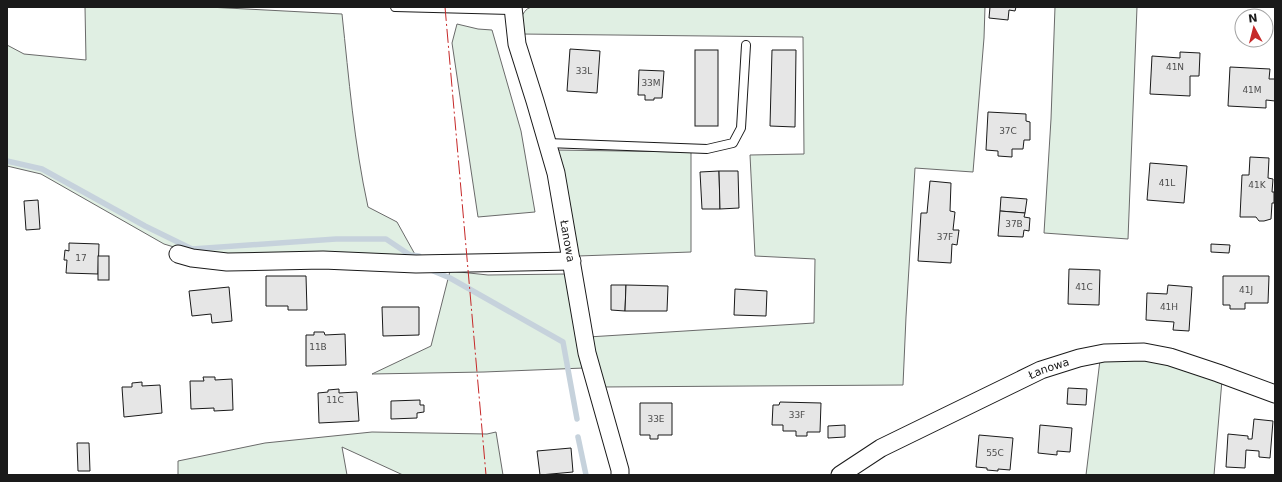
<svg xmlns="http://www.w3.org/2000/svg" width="1282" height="482" font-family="'DejaVu Sans',sans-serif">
	<rect width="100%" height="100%" fill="#fff"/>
	<g fill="#e0efe3" stroke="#6a6a6a">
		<path d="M85 7H208L342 14C349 79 354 143 368 207L397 222 417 258 200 255 164 244 41 174 7 166V45L24 54 86 60Z"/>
		<path d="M531 7H985L984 38 973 172 915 168 906 317 903 385 601 387 588 337 814 323 815 259 755 256 750 155 804 154 803 37 520 34C520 24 520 11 531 7Z"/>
		<path d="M1055 7H1137L1128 239 1044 233 1051 119Z"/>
		<path d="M457 24 478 29 492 30 521 131 535 212 478 217 452 43Z"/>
		<path d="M555 150 691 152V252L578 256Z"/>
		<path d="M450 271 488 275 566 274 584 368 484 372 372 374 431 346Z"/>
		<path d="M1157 358 1222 380 1214 475H1086L1100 360Z"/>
		<path d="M372 432 487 434 496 432 503 475H403L342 447 347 475H178V461L265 443Z"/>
	</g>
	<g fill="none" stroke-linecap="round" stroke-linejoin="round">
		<g stroke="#c6d2dc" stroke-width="5.5">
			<path d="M7 161 42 169 145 226 192 249 336 239H386L410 255 419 256"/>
			<path d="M431 270 450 278 563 342 577 419"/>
			<path d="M578 437 586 475"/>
		</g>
	</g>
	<g fill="#e6e6e6" stroke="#1a1a1a">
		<path d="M990 7H1016L1015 11 1009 10 1008 20 989 18Z"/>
		<path d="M570 49 600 51 597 93 567 91Z"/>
		<rect x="695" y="50" width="23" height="76"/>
		<path d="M772 50H796L795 127 770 126Z"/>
		<path d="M1180 52 1200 53 1199 76H1190V96L1150 94 1152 56 1180 58Z"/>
		<path d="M1230 67 1270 69 1269 79H1275V101L1266 100V108L1228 106Z"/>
		<path d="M639 70 664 71 662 98H654V100H645V95H638Z"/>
		<path d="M988 112 1026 114V121L1030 122V140H1024L1023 149H1012V157L998 156V151L986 150Z"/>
		<path d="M1250 157 1269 158 1268 178 1273 179 1272 192H1274V203H1272L1271 219 1264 221H1259L1256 217H1240L1242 175H1249Z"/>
		<path d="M1150 163 1187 166 1184 203 1147 200Z"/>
		<path d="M719 171 720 209H702L700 172Z"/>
		<path d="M719 171H738L739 208 720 209Z"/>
		<path d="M930 181 951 183 950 211 955 212 953 230H959L957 245 952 244 951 263 918 261 921 213H927Z"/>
		<path d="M1001 197 1027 199 1025 213 1000 211Z"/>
		<path d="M38 200 40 229 26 230 24 201Z"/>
		<path d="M1000 211 1025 213 1024 217 1030 218 1029 231 1024 230 1023 237 998 236Z"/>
		<path d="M69 243 99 244 98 274 66 273 67 260H64L65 250 69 251Z"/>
		<path d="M1211 244 1230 245 1229 253 1211 252Z"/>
		<rect x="98" y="256" width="11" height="24"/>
		<path d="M1069 269 1100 270 1099 305 1068 304Z"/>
		<path d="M266 276H306L307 310H288V306H266Z"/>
		<path d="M1223 276H1269L1268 303H1245V309H1230V305H1223Z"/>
		<path d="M611 285H626L625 311 611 310Z"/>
		<path d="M626 285 668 286 667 311H625Z"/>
		<path d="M1168 285 1192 287 1189 331 1173 330 1174 322 1146 320 1147 293 1167 294Z"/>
		<path d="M229 287 232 321 212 323 211 314 192 316 189 291Z"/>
		<path d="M735 289 767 291 766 316 734 315Z"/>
		<path d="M382 307H419V335L383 336Z"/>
		<path d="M314 332H324L325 335 345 334 346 365 306 366V335H314Z"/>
		<path d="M203 377H215V380L232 379 233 410 214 411V408L191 409 190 381H204Z"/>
		<path d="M142 382V386L160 385 162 413 124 417 122 387H132V383Z"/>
		<path d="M1068 388 1087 389 1086 405 1067 404Z"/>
		<path d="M339 389V393L357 392 359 421 319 423 318 393 328 392V390Z"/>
		<path d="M420 400V405H424V412L417 413V418L391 419V401Z"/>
		<path d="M780 402 821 403 820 432H807V436H796V431H783V425H772L773 405H779Z"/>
		<path d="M640 403H672V435H658V439H650V435H640Z"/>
		<path d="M1254 419 1273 421 1270 458 1259 457V451L1246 450 1245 468 1226 467 1228 434 1248 436V439H1252Z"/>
		<path d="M845 425V437L828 438V426Z"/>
		<path d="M1040 425 1072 428 1070 452 1057 451V455L1038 453Z"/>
		<path d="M979 435 1013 438 1010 470 998 469V471L987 470V468L976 467Z"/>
		<path d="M77 443H89L90 471H78Z"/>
		<path d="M571 448 573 472 540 475 537 451Z"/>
	</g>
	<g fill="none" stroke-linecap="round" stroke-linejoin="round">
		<g stroke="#1a1a1a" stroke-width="10">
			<g id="lane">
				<path d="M395 7 514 10"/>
				<path d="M547 143 707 149 733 143 741 128 746 45"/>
			</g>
		</g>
		<g stroke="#1a1a1a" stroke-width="19">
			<g id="street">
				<path id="s1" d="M513 7 517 44 535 101 556 173 587 353 620 470V475"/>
				<path d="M178 254 192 258 227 262 323 260 416 264 572 261"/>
				<path id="s2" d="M840 475 881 448 1041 370 1079 358 1104 353 1144 352 1170 357 1218 373 1275 394"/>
			</g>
		</g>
		<use href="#lane" stroke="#fff" stroke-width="8"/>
		<use href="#street" stroke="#fff" stroke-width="17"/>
		<path stroke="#c62828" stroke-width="1" stroke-dasharray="14 3 2 3" stroke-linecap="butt" d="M445 7 486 475"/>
	</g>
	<g text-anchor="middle" stroke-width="3" stroke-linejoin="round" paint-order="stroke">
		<g font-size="9" fill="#4d4d4d">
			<text x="1175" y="70">41N</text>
			<text x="584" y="74">33L</text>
			<text x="651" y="86">33M</text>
			<text x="1252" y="93">41M</text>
			<text x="1008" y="134">37C</text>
			<text x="1167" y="186">41L</text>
			<text x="1257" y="188">41K</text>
			<text x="1014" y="227">37B</text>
			<text x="945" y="240">37F</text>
			<text x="81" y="261">17</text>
			<text x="1084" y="290">41C</text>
			<text x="1246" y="293">41J</text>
			<text x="1169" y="310">41H</text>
			<text x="318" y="350">11B</text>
			<text x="335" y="403">11C</text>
			<text x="797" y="418">33F</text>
			<text x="656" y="422">33E</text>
			<text x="995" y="456">55C</text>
		</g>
		<g font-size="11" fill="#1a1a1a" stroke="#fff">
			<text dy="4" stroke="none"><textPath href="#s1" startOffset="241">Łanowa</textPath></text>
			<text dy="4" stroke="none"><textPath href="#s2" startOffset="235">Łanowa</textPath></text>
		</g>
	</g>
	<rect width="1282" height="482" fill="none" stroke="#1a1a1a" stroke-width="16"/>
	<g transform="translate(1254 28) rotate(353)"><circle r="19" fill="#ffffff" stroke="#a3a3a3"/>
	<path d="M0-3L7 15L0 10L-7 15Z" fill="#c62828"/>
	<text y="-6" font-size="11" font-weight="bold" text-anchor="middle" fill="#1a1a1a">N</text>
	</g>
</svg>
